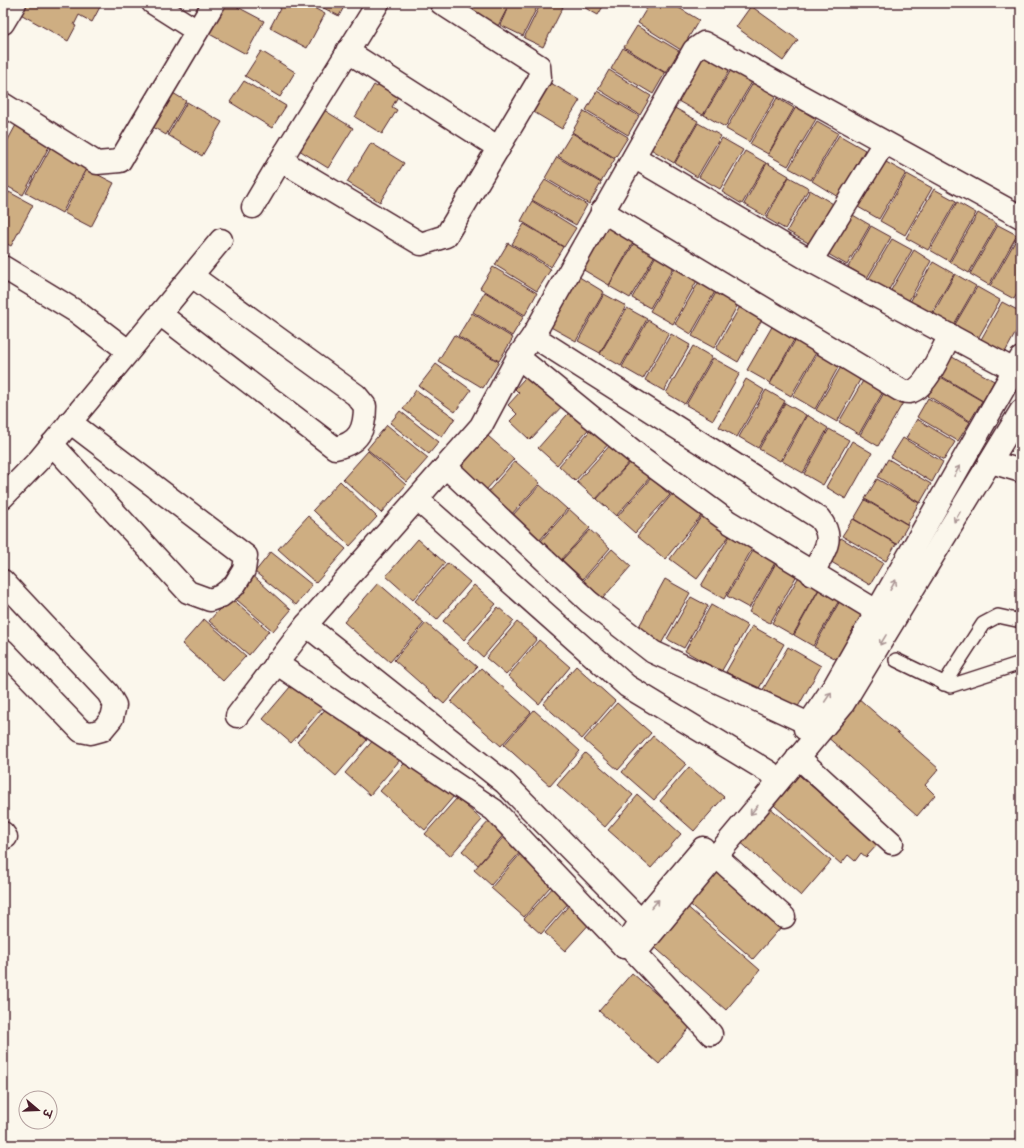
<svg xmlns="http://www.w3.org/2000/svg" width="1024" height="1148" font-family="'Indie Flower','Playpen Sans Deva',sans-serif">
	<rect width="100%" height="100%" fill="#fbf7ec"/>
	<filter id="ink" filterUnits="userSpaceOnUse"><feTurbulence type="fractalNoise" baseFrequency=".025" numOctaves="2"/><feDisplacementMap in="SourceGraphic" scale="8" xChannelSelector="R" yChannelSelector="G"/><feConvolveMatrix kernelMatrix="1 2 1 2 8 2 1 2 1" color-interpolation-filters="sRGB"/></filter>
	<g filter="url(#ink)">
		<g fill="#ceae82" stroke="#4a1f2b">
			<path d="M22 3H98L101 5 92 22 79 15 74 25 76 26 68 41 17 12Z"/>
			<path d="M217 3H230L264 21 246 54 202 30Z"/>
			<path d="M283 3H305L325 14 307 48 270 28Z"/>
			<path d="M314 3H346L339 16Z"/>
			<path d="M475 3H510L498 26 471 13Z"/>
			<path d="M510 3H539L523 36 500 25Z"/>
			<path d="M541 3H556L563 7 543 47 524 38Z"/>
			<path d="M576 3H605L598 15Z"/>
			<path d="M650 3H671L699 20 681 50 638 23Z"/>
			<path d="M751 6 798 40 783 61 736 27Z"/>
			<path d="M637 26 679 51 666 73 624 47Z"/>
			<path d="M623 48 665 73 653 94 611 69Z"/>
			<path d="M261 51 295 72 280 97 245 76Z"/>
			<path d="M705 54 730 69 703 115 678 101Z"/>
			<path d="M609 70 651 96 640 115 598 89Z"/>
			<path d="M731 70 752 82 725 127 704 115Z"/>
			<path d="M244 81 286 106 272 128 230 102Z"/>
			<path d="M380 82 400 93 392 107 397 110 382 134 355 117 374 85 377 87Z"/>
			<path d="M549 82 580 100 562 129 532 111Z"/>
			<path d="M753 83 776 96 749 142 726 129Z"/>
			<path d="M168 90 186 101 166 135 148 124Z"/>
			<path d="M597 91 639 116 628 135 586 110Z"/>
			<path d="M777 98 794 108 768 154 750 144Z"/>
			<path d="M187 102 222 122 202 156 168 135Z"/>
			<path d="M673 107 698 121 674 163 649 148Z"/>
			<path d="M796 107 816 119 788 166 768 155Z"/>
			<path d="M324 110 353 128 328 168 299 150Z"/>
			<path d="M584 111 628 137 615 158 572 132Z"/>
			<path d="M817 121 838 133 811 180 789 168Z"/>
			<path d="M698 123 721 136 697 177 675 163Z"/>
			<path d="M16 125 51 143 23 195 3 184V149Z"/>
			<path d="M572 133 615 159 601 182 558 156Z"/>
			<path d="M839 135 865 150 838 197 812 181Z"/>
			<path d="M722 138 743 150 720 189 699 177Z"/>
			<path d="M371 143 404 163 380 202 347 182Z"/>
			<path d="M52 145 88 165 62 213 26 193Z"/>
			<path d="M745 151 766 163 742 204 722 192Z"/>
			<path d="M557 157 601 183 589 204 545 178Z"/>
			<path d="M877 157 906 173 879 219 851 203Z"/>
			<path d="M767 163 789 176 765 216 744 204Z"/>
			<path d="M87 169 114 183 91 227 64 213Z"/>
			<path d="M907 174 932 188 905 235 880 221Z"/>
			<path d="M789 177 809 188 785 229 766 218Z"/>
			<path d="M545 180 587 205 576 225 532 200Z"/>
			<path d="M3 188 7 191 3 199Z"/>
			<path d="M934 189 956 201 928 250 906 238Z"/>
			<path d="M810 190 835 205 812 245 787 231Z"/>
			<path d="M9 192 33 205 11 246 3 242V203Z"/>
			<path d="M532 201 576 228 564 247 521 221Z"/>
			<path d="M957 202 976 213 949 261 930 250Z"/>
			<path d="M846 211 870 225 847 265 823 251Z"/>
			<path d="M978 213 997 224 969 273 950 262Z"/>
			<path d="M609 221 636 237 609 285 582 269Z"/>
			<path d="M524 224 563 247 551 267 512 244Z"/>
			<path d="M998 225 1017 235 989 285 970 274Z"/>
			<path d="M871 226 891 237 867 278 848 267Z"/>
			<path d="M637 238 658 250 630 298 609 286Z"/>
			<path d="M1017 238 1021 240V287L1014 299 990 286Z"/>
			<path d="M892 239 912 250 888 291 868 280Z"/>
			<path d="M508 243 551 269 537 291 495 265Z"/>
			<path d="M914 250 931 261 908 302 890 292Z"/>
			<path d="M658 252 676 263 650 308 632 298Z"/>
			<path d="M933 262 954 274 931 314 910 302Z"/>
			<path d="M677 264 699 277 673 324 650 311Z"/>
			<path d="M493 267 537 293 525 315 480 288Z"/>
			<path d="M955 274 976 286 953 326 933 314Z"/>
			<path d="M576 275 604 292 576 341 547 325Z"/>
			<path d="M701 278 717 288 691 334 675 324Z"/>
			<path d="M719 287 741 299 714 348 692 336Z"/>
			<path d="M977 287 1000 300 976 342 953 328Z"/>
			<path d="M1021 291V303L1016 300Z"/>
			<path d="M485 292 524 316 512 336 473 312Z"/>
			<path d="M604 294 626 306 600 353 578 341Z"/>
			<path d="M743 301 765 314 738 362 716 349Z"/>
			<path d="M1002 302 1021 312V323L1003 356 979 343Z"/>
			<path d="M627 308 647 319 621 366 600 354Z"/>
			<path d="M472 313 513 338 499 361 458 336Z"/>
			<path d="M3 316 7 318 3 324Z"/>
			<path d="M648 320 669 333 643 379 622 367Z"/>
			<path d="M773 325 795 338 770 383 747 370Z"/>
			<path d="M671 334 690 345 664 391 645 380Z"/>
			<path d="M454 335 499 362 483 388 438 361Z"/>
			<path d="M796 339 817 351 791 396 770 384Z"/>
			<path d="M693 346 712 357 685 404 666 393Z"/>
			<path d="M818 352 840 364 815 409 793 396Z"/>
			<path d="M947 354 994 381 983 401 936 373Z"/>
			<path d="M713 358 740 373 713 420 686 405Z"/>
			<path d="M436 364 471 390 455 412 419 386Z"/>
			<path d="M842 365 862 376 837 422 816 410Z"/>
			<path d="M532 370 566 402 530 440 510 421 517 414 508 405 519 393 515 389Z"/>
			<path d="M939 376 982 401 970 421 928 396Z"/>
			<path d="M746 379 764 390 737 437 719 427Z"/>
			<path d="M864 379 884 390 859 434 839 422Z"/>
			<path d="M416 390 455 418 442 437 403 409Z"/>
			<path d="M766 390 785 401 758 448 739 437Z"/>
			<path d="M885 391 904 401 878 446 860 435Z"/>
			<path d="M928 398 970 422 958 441 917 417Z"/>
			<path d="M785 403 806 415 780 461 759 449Z"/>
			<path d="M574 407 593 424 557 465 538 448Z"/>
			<path d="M400 411 439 442 429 454 390 423Z"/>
			<path d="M807 415 828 428 803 473 782 461Z"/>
			<path d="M917 419 955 442 944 460 906 438Z"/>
			<path d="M387 425 428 458 407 482 367 449Z"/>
			<path d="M595 425 612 440 575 481 559 466Z"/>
			<path d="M829 429 849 440 823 485 804 474Z"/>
			<path d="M488 436 514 459 486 490 460 467Z"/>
			<path d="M903 438 943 462 932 482 891 457Z"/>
			<path d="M852 441 872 453 846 499 826 487Z"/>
			<path d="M613 442 632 459 596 499 577 482Z"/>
			<path d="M368 451 406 485 381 513 343 479Z"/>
			<path d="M633 459 651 476 616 516 597 499Z"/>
			<path d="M888 459 931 484 920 503 878 477Z"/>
			<path d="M515 461 540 483 510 516 486 494Z"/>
			<path d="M651 478 670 495 635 533 617 517Z"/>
			<path d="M877 479 919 503 907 524 865 499Z"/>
			<path d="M340 481 377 517 350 546 313 510Z"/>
			<path d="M540 485 567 509 539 541 512 516Z"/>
			<path d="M673 493 701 516 665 559 637 536Z"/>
			<path d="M865 500 908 525 897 544 854 519Z"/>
			<path d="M569 509 590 528 561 560 540 542Z"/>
			<path d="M308 516 346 549 316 583 278 549Z"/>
			<path d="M702 516 729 536 697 579 670 559Z"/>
			<path d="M853 519 896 544 886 561 842 536Z"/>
			<path d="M590 530 610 548 583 579 562 560Z"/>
			<path d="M731 534 753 547 724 599 701 586Z"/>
			<path d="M841 538 883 563 870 585 828 560Z"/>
			<path d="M418 539 445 563 413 600 386 576Z"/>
			<path d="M612 549 631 566 603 598 583 581Z"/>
			<path d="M754 549 776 561 749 608 727 596Z"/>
			<path d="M271 552 312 585 296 605 255 572Z"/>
			<path d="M448 563 470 582 437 620 415 601Z"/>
			<path d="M776 563 797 575 770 623 749 612Z"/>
			<path d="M249 572 291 610 273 631 230 594Z"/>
			<path d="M801 573 821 585 793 635 772 623Z"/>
			<path d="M665 579 690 593 661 644 637 630Z"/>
			<path d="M378 583 424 623 390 662 344 622Z"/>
			<path d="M474 585 496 604 464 640 443 621Z"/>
			<path d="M821 586 841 597 813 646 794 635Z"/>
			<path d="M230 597 269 631 249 655 209 621Z"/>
			<path d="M691 597 708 606 684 648 667 639Z"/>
			<path d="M841 599 865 613 838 660 814 647Z"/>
			<path d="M711 605 748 626 721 672 685 651Z"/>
			<path d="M498 607 514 621 483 657 467 643Z"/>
			<path d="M204 619 246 656 223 681 182 644Z"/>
			<path d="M517 622 537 639 506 675 486 658Z"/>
			<path d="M426 623 477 667 444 704 394 660Z"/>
			<path d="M752 626 784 644 758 690 726 672Z"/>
			<path d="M539 640 570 667 539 704 508 676Z"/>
			<path d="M788 647 821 666 795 712 761 693Z"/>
			<path d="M576 666 615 701 582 739 543 704Z"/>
			<path d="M481 668 531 712 501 746 451 702Z"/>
			<path d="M296 680 325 705 291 743 263 719Z"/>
			<path d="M857 697 939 769 925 785 935 795 917 816 825 735Z"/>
			<path d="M617 703 651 733 618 770 584 740Z"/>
			<path d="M328 706 367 740 336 776 297 742Z"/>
			<path d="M534 710 580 751 550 786 504 745Z"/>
			<path d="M653 736 686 764 654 800 622 772Z"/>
			<path d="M375 738 400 760 370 795 345 773Z"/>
			<path d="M585 753 633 795 605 827 557 785Z"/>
			<path d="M410 757 454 796 425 830 380 791Z"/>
			<path d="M689 767 724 797 694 831 660 801Z"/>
			<path d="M792 769 878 844 866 857 861 853 855 861 848 855 841 864 767 799Z"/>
			<path d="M638 795 681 834 651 868 608 830Z"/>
			<path d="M457 798 482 820 450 856 425 834Z"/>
			<path d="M767 805 831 861 801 896 737 839Z"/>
			<path d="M490 820 505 833 478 865 462 851Z"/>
			<path d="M506 834 523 849 491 885 474 870Z"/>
			<path d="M522 852 555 881 524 917 491 888Z"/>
			<path d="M716 867 783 925 753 959 686 901Z"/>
			<path d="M555 885 572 899 541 934 524 919Z"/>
			<path d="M571 903 592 921 565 951 545 933Z"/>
			<path d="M684 904 760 970 726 1010 650 943Z"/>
			<path d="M632 973 692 1025 659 1064 599 1011Z"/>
		</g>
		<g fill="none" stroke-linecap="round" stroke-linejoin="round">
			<g stroke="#4a1f2b" stroke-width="16">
				<g id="lane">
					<path d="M896 660 950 686 1021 663"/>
					<path d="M944 684 983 624 998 616 1021 621"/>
				</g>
			</g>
			<g stroke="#4a1f2b" stroke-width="25">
				<g id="street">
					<path d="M153 3 197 31"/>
					<path d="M378 3 285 153 287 164 421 244 446 236 540 78 539 66 441 3"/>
					<path d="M3 23 15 3"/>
					<path d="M347 51 499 148"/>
					<path d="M3 104 97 163 120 161 214 3"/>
					<path d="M634 157 811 261 1014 370"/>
					<path d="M253 207 285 153"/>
					<path d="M602 211 900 390C902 391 906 392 909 392 926 390 942 350 950 335"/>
					<path d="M811 261 884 143"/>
					<path d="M3 267 77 312 128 351"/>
					<path d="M160 314 335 448C359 443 365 430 365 406L356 395 192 276"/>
					<path d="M533 336 819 518C837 540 823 552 812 574"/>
					<path d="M518 357 638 455 729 522 878 612"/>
					<path d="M52 444 188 592 210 600 221 596 234 586 244 570 246 556 70 422"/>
					<path d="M991 462 1021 471"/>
					<path d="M446 467 589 602 653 652 809 724"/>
					<path d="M3 497 39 460 221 240"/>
					<path d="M418 500 627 686 769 772"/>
					<path d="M3 581 108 693 115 705 112 718 102 730 91 733 81 731 3 650"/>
					<path d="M306 625 505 783 641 921"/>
					<path d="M276 663 494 810 624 947H636L642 945 843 704 1021 411"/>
					<path d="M237 716 306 625 481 426 518 357 533 336 694 50 704 43 1021 217"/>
					<path d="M805 729 835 685 1021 358"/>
					<path d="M798 757 892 843"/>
					<path d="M3 833 6 837"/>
					<path d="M716 856 784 917"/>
					<path d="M624 947 641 921 703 848"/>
					<path d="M630 947 711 1034"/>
				</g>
			</g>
			<use href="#lane" stroke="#fbf7ec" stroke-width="13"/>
			<use href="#street" stroke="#fbf7ec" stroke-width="22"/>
		</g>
		<defs><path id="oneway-shaft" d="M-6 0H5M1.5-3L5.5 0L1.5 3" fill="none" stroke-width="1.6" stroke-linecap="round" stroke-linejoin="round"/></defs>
		<g stroke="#ab9695">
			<use href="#oneway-shaft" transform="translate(957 471) rotate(-61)"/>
			<use href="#oneway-shaft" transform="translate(957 517) rotate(121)"/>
			<use href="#oneway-shaft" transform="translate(893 585) rotate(-61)"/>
			<use href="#oneway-shaft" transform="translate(883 640) rotate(121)"/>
			<use href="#oneway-shaft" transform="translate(828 697) rotate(-56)"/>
			<use href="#oneway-shaft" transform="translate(754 810) rotate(130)"/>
			<use href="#oneway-shaft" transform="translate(655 904) rotate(-49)"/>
		</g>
	</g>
	<rect width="1024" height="1148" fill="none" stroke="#fbf7ec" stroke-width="16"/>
	<rect x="8" y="8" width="1008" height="1132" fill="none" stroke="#4a1f2b" stroke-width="1.5" filter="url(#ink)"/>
	<g transform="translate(38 1110) rotate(109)"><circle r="19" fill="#fbf7ec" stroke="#b4a19f"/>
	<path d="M0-3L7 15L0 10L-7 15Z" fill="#4a1f2b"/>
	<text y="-6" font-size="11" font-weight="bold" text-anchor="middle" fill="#4a1f2b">उ</text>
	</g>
</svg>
